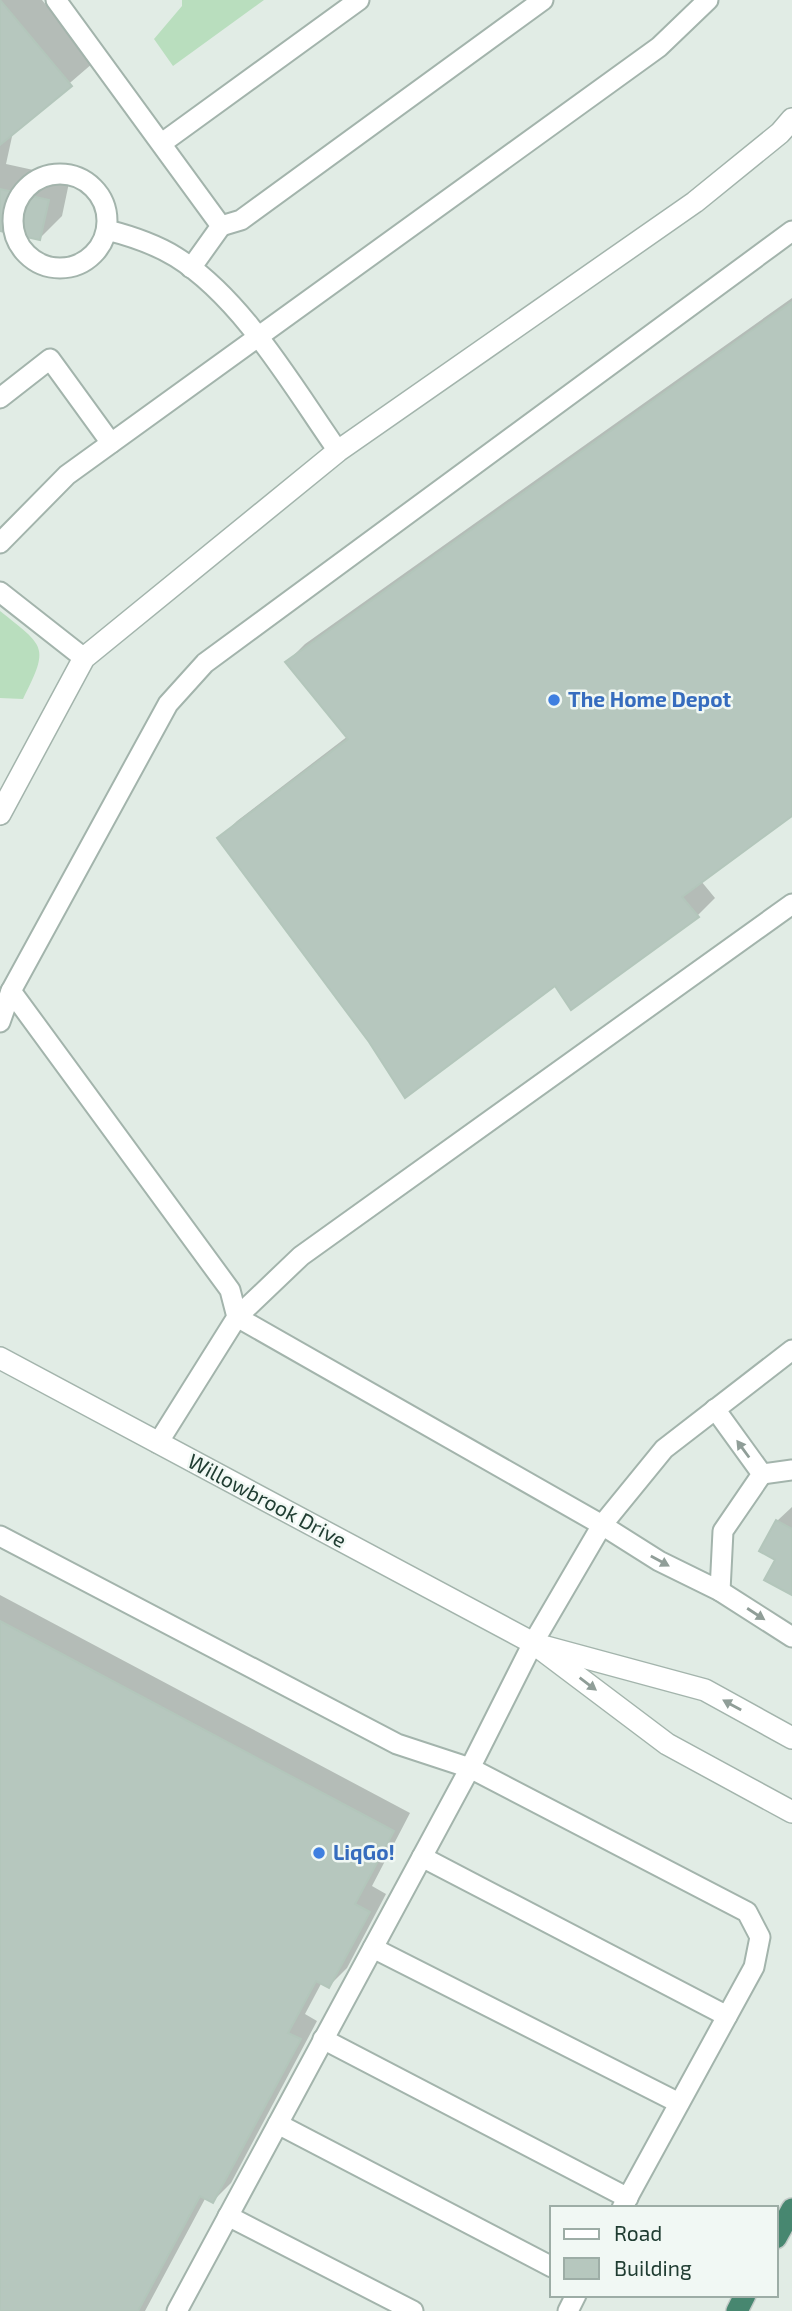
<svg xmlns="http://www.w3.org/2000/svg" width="792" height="2311" font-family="'Exo 2',sans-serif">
	<rect width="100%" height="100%" fill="#e1ece5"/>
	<g fill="#b9debe">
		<path d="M182 0H264L173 66 154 39 182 6Z"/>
		<path d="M0 611C45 647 50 646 23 699L0 698Z"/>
	</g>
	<g fill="#0003">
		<path d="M0 0H42L93 63 13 132 6 164 70 178 62 216 40 238 0 229Z"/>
		<path d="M792 298V814L701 881 715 898 697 916 555 983 370 1041 219 839 237 821 348 736 287 662 305 644Z"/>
		<path d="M792 1507V1593L778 1559 777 1521Z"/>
		<path d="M0 1595 410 1813 372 1886 386 1894 347 1968 329 1986 322 1982 305 2014 317 2021 231 2183 213 2201 206 2197 145 2311H0Z"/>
	</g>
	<g fill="#b6c7be" stroke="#b3c6bb" stroke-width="2">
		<path d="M0 0 72 86 0 145Z"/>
		<path d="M0 189 49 200 40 240 0 231Z"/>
		<path d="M792 302V816L682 897 699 917 571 1010 555 986 405 1098 369 1042 217 838 348 739 285 662Z"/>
		<path d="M776 1520 792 1529V1595L764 1580 775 1560 759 1551Z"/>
		<path d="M0 1621 394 1831 355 1904 370 1912 329 1988 316 1981 288 2033 301 2039 213 2203 200 2196 138 2311H0Z"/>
	</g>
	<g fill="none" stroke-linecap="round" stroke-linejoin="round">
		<g stroke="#a3b4ac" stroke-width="23">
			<g id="service">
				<path d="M56 0 221 226 191 268"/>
				<path d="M162 143 359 0"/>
				<circle cx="60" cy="221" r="47"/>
				<path d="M221 226 241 220 543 0"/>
				<path d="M107 230C131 236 155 244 176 257 243 299 293 387 338 451"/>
				<path d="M0 398 50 359 111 443"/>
				<path d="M0 543 67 475 659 47 708 0"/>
				<path d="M0 592 84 658"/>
				<path d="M11 991 168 704 205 663 792 231"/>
				<path d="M0 1022 11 991 230 1290 237 1317 158 1443"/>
				<path d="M715 1409 762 1474 723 1531 720 1591 659 1561 602 1525 237 1317 301 1256 792 904"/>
				<path d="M762 1474 792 1470"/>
				<path d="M0 1536 397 1744 470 1768 747 1912 760 1937 754 1967 622 2208"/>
				<path d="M720 1591 792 1637"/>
				<path d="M422 1857 727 2016"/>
				<path d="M373 1948 679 2103"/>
				<path d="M323 2039 628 2198"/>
				<path d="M278 2124 552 2267"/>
				<path d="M228 2216 413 2311"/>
				<path d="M177 2311 470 1768 533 1643 602 1525 664 1449 792 1350"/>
				<path d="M568 2311 576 2295"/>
			</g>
		</g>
		<g stroke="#a3b4ac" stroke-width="24">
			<g id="minor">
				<path d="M0 1358 533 1643 667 1744 792 1812"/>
				<path d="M546 1647 705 1690 792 1738"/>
			</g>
		</g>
		<g stroke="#a3b4ac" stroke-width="24">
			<path id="tertiary" d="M0 814 84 658 338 451 695 202 780 133 792 119"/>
		</g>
		<g stroke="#c1c9c6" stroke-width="24">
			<g id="trunk">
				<path d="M776 2238 792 2209"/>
				<path d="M737 2311 745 2295"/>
			</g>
		</g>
		<use href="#service" stroke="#fff" stroke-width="19"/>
		<use href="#minor" stroke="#fff" stroke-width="21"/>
		<use href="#tertiary" stroke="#fff" stroke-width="21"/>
		<use href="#trunk" stroke="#478770" stroke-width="21"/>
	</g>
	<defs><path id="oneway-solid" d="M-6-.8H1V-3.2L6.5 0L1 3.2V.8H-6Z" transform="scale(1.75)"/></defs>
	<g fill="#909e98">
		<use href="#oneway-solid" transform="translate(743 1449) rotate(-126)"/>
		<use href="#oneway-solid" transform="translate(660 1561) rotate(29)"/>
		<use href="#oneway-solid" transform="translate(756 1614) rotate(33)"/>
		<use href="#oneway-solid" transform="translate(588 1684) rotate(37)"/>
		<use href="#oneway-solid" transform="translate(732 1705) rotate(-151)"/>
	</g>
	<g fill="#3f7fe0" stroke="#f1f8f4" stroke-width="2.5">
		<circle cx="554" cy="700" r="7"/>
		<circle cx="319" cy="1853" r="7"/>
	</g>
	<g text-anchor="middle" stroke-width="5" stroke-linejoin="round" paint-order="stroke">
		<g font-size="21" font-weight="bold" fill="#366cbe" stroke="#f1f8f4" text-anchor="start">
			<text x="568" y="707">The Home Depot</text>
			<text x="333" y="1860">LiqGo!</text>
		</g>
		<g font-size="21" fill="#203d32" stroke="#f1f8f4">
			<text transform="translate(267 1501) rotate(28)" y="7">Willowbrook Drive</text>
		</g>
	</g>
	<rect x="550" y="2206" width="228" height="91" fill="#f1f8f4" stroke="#9dada6" stroke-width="2"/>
	<rect x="564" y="2229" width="35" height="10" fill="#ffffff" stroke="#9dada6" stroke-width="2"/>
	<text x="614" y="2241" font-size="21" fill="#203d32">Road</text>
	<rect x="564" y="2258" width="35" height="21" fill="#b6c7be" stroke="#9dada6" stroke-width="2"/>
	<text x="614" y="2276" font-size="21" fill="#203d32">Building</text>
</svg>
